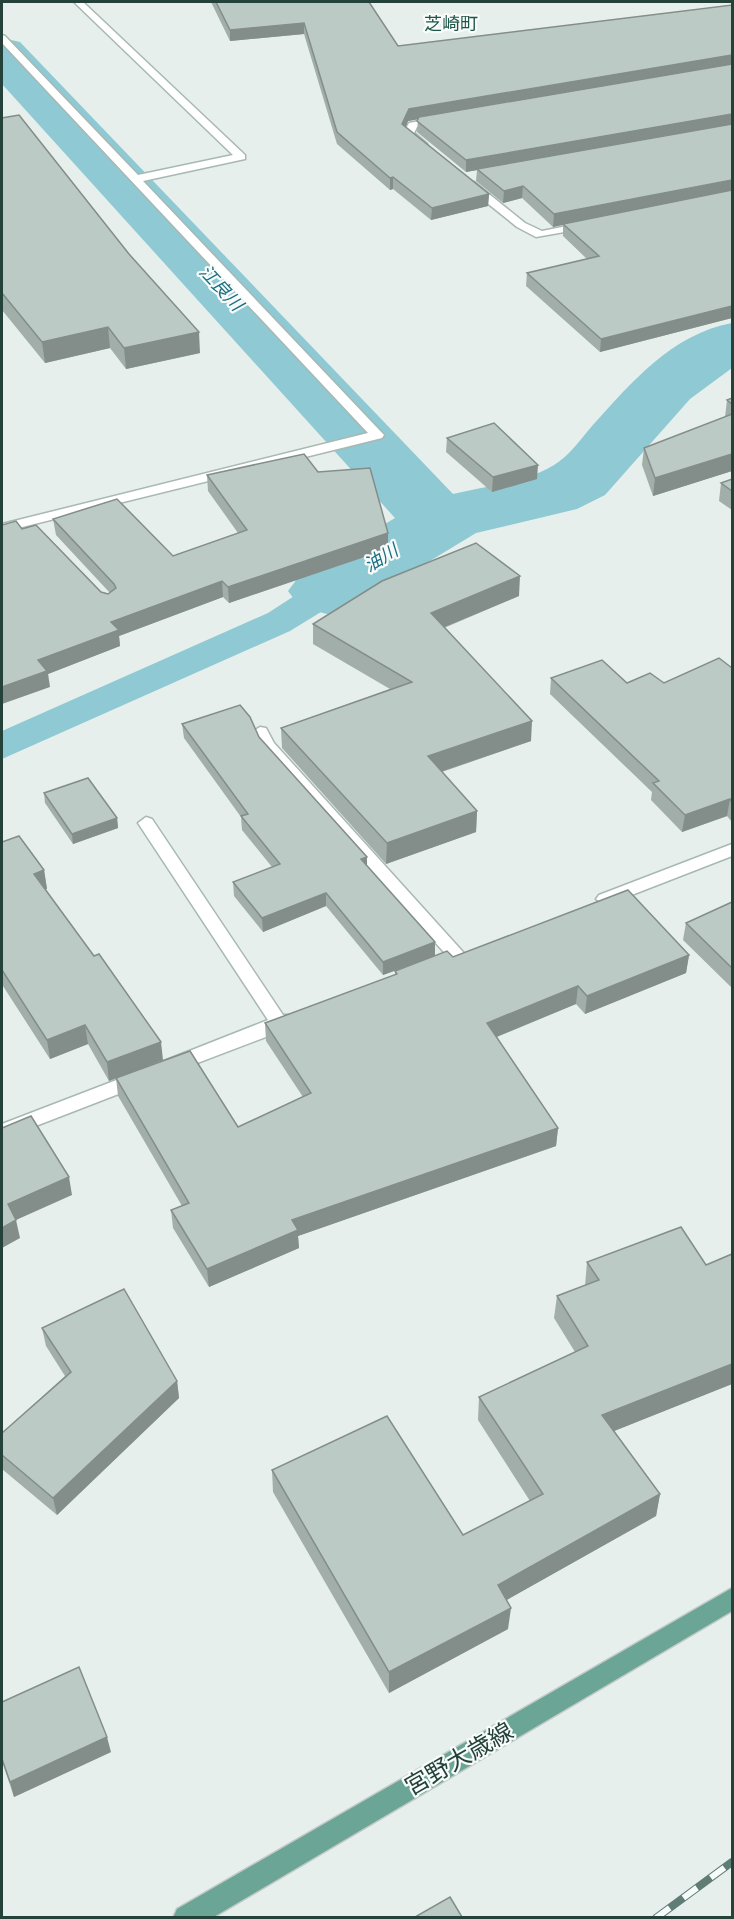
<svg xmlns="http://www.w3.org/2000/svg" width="734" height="1919" font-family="'Source Sans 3','Noto Sans JP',sans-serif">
	<rect width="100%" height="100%" fill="#e6efeb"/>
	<path fill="#8ec9d4" d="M440 523 425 544 373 580 290 631 2 759V731L268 613 396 530Z"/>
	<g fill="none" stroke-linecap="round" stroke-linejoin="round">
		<path fill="#8ec9d4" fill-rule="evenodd" d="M2 38 20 42 453 494C486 486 525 483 554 465 569 456 581 439 592 426 631 383 672 334 732 323V368L690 399 605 495 577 509 476 533 354 607 327 614 300 607 288 591 300 575 395 518 2 84Z"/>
		<g stroke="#a8b8b2" stroke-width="3">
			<g id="minor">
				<path d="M74 2H83L245 155V159L143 181 384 435 382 438 2 532V524L368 433 2 43V35L5 36 138 175 233 155Z"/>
				<path d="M440 117 444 118V122L417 127 414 133 427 144V148H419L403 134 409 123Z"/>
				<path d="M466 182H474L525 223 542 231 587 222 593 225 587 228 536 237 517 227 466 186Z"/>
				<path d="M260 727 266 728 274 743 463 952 466 956 463 960H451L261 749 252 732Z"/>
				<path d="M146 817 152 819 283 1015H295L297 1020 287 1029 171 1073 164 1071 162 1066 164 1061 268 1020 138 823Z"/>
				<path d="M732 844V856L611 903 605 905 596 899 599 895Z"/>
				<path d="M140 1071 147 1073 150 1078 147 1083 2 1139V1124Z"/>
			</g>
		</g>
		<g stroke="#c2cac8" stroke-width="3">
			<path id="major" d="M732 1588V1611L212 1918H173L177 1909Z"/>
		</g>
		<use href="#minor" fill="#fff" fill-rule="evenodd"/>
		<use href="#major" fill="#6aa596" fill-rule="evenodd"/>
		<g stroke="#5f7d75" stroke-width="8">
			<path id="rail" d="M656 1918 732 1862"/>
		</g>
		<use href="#rail" stroke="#f7fbf9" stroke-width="6" stroke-dasharray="17" stroke-linecap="butt"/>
	</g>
	<g fill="#a1aea9">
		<path d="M211 2H369L398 46 732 5V318L600 352 526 286 527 273 587 259 563 236V224L553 227 522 198 503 203 476 181 477 170 466 172 417 132 418 119 408 121 406 127 489 194 488 206 431 220 393 189 390 190 337 144 304 34 230 41Z"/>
		<path d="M2 118 200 353 126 369 110 348 45 363 2 310Z"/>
		<path d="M732 398V471L653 496 642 465 644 448 725 417 727 400Z"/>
		<path d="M447 438 537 479 492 492 446 452Z"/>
		<path d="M318 472 388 549 229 603 223 597 119 636 120 646 48 674 50 687 22 529 101 592 108 594 110 593 56 535 53 519 173 556 238 533 208 491 207 475Z"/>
		<path d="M732 479V510L719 501 721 483Z"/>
		<path d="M519 596 444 628 531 741 442 772 477 811 476 832 386 864 282 748 281 728 390 689 313 644V624Z"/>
		<path d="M732 668V822L727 816 682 832 651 800 652 792 550 694 551 678 627 683H664Z"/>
		<path d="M182 724 259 737 367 866 435 942V956L383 975 326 906 263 932 234 896 233 882 272 867 242 830 241 817 184 738Z"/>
		<path d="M44 793 117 818 118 828 73 844 45 803Z"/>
		<path d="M2 842 44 870 47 889H45L163 1060 109 1081 88 1044 50 1059 3 986 2 987Z"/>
		<path d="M732 902V988L683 940 686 923Z"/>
		<path d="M689 955 686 973 585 1014 576 1004 497 1037 558 1128 556 1146 298 1236 299 1248 209 1287 173 1228 171 1210 182 1206 118 1096 116 1078 238 1127 303 1097 266 1041 265 1023 395 975V971L453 957Z"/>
		<path d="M587 1262 732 1384 614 1431 660 1494 656 1516 506 1600 508 1629 389 1693 273 1492 272 1470 463 1535 530 1501 478 1420 479 1397 575 1352 554 1318 557 1296 585 1286Z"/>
		<path d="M42 1328 177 1381 179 1398 57 1515 2 1469V1433L65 1376 46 1346Z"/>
		<path d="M2 1702 111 1752 14 1797 2 1761Z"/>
	</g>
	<g fill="#838d89">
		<path d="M304 23V34L230 41V30Z"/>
		<path d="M732 55V65L408 121 402 136V124L409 109Z"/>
		<path d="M732 114V125L466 172V160Z"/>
		<path d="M393 177V189L390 190V178Z"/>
		<path d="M732 180V191L553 227 554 214Z"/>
		<path d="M523 186 522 198 503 203 504 191Z"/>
		<path d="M489 194 488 206 431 220 432 208Z"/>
		<path d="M732 306V318L600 352 601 339Z"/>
		<path d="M108 327 110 348 45 363 42 342Z"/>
		<path d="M199 332 200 353 126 369 124 348Z"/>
		<path d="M732 454V471L653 496 655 478Z"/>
		<path d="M538 465 537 479 492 492 493 477Z"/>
		<path d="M388 533V549L229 603 228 587Z"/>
		<path d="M520 576 519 596 430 633 431 613Z"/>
		<path d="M222 581 223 597 119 636 120 646 48 674 50 687 2 704V687L38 660 111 622Z"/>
		<path d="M532 721 531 741 428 776V756Z"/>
		<path d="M730 799 727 816 682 832 685 815Z"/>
		<path d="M477 811 476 832 386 864 387 843Z"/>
		<path d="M117 818 118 828 73 844 72 834Z"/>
		<path d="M367 857V870L361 859Z"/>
		<path d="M44 870 47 889 37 892 34 874Z"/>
		<path d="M326 893V906L263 932 262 918Z"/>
		<path d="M435 942V956L383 975V962Z"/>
		<path d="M689 955 686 973 585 1014 587 996Z"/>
		<path d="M578 986 576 1004 486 1041 487 1023Z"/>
		<path d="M85 1025 88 1044 50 1059 47 1040Z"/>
		<path d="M161 1042 163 1060 109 1081 107 1062Z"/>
		<path d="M558 1128 556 1146 298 1236 299 1248 209 1287 207 1269 292 1220Z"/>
		<path d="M69 1177 72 1195 16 1220 20 1238 2 1248V1228L8 1204Z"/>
		<path d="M732 1364V1384L599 1437 602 1415Z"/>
		<path d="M177 1381 179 1398 57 1515 53 1498Z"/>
		<path d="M660 1494 656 1516 496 1606 498 1585Z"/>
		<path d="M511 1608 508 1629 389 1693V1672Z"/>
		<path d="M107 1737 111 1752 14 1797 10 1782Z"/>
	</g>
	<g fill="#bbcac4" stroke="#838d89" stroke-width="1.5">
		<path d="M216 2H369L398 46 732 5V55L409 109 402 124 489 194 432 208 393 177 390 178 337 132 304 23 230 30Z"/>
		<path d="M732 64V114L466 160 417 121 419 117Z"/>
		<path d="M19 115 129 254 199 332 124 348 108 327 42 342 2 293V118Z"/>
		<path d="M732 124V180L554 214 523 186 504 191 477 169Z"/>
		<path d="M732 190V306L601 339 527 273 599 256 563 224Z"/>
		<path d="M732 398V404L727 400Z"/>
		<path d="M732 414V454L655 478 644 448Z"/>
		<path d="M494 423 538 465 493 477 447 438Z"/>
		<path d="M304 454 318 472 370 468 388 533 228 587 222 581 111 622 119 630 38 660 47 671 2 687V525L16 521 22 529 36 525 101 592 108 594 116 588 114 584 53 519 117 499 173 556 247 530 207 475Z"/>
		<path d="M732 479V491L721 483Z"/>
		<path d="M476 543 520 576 431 613 532 721 428 756 477 811 387 843 281 728 412 682 313 624 382 581Z"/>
		<path d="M719 658 732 668V802L730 799 685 815 653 783 659 781 551 678 602 660 627 683 650 673 664 683Z"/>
		<path d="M240 705 250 717 259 737 367 857 361 859 435 942 383 962 326 893 262 918 233 882 280 864 241 816 248 814 182 724Z"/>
		<path d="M88 778 117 818 72 834 44 793Z"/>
		<path d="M19 836 44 870 34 874 94 956 99 954 161 1042 107 1062 85 1025 47 1040 2 970V842Z"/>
		<path d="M628 890 689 955 587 996 578 986 487 1023 558 1128 292 1220 298 1230 207 1269 171 1210 189 1203 116 1078 190 1051 238 1127 311 1093 265 1023 397 974 395 971 447 951 453 957Z"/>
		<path d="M732 902V968L686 923Z"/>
		<path d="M31 1116 69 1177 8 1204 16 1220 2 1228V1128Z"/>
		<path d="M681 1227 706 1265 732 1254V1364L602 1415 660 1494 498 1585 511 1608 389 1672 272 1470 387 1416 463 1535 543 1494 479 1397 588 1346 557 1296 599 1280 587 1262Z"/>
		<path d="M124 1289 177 1381 53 1498 2 1455V1433L71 1372 42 1328Z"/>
		<path d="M79 1667 107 1737 10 1782 2 1759V1702Z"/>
		<path d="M450 1897 462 1917H415Z"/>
	</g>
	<g text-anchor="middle" stroke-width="4.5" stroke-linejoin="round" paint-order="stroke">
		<g font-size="18" fill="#1f5548" stroke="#f7fbf9">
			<text x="451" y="30">芝崎町</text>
		</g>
		<g font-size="18" font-style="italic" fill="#1c6f80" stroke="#f7fbf9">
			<text transform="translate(221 288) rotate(47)" y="6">江良川</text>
			<text transform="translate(381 558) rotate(-31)" y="6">油川</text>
		</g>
		<g font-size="24" fill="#24423a" stroke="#f7fbf9">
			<text transform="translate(459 1759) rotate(-30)" y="8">宮野大歳線</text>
		</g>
	</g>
	<rect width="734" height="1919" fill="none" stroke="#24423a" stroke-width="6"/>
</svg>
